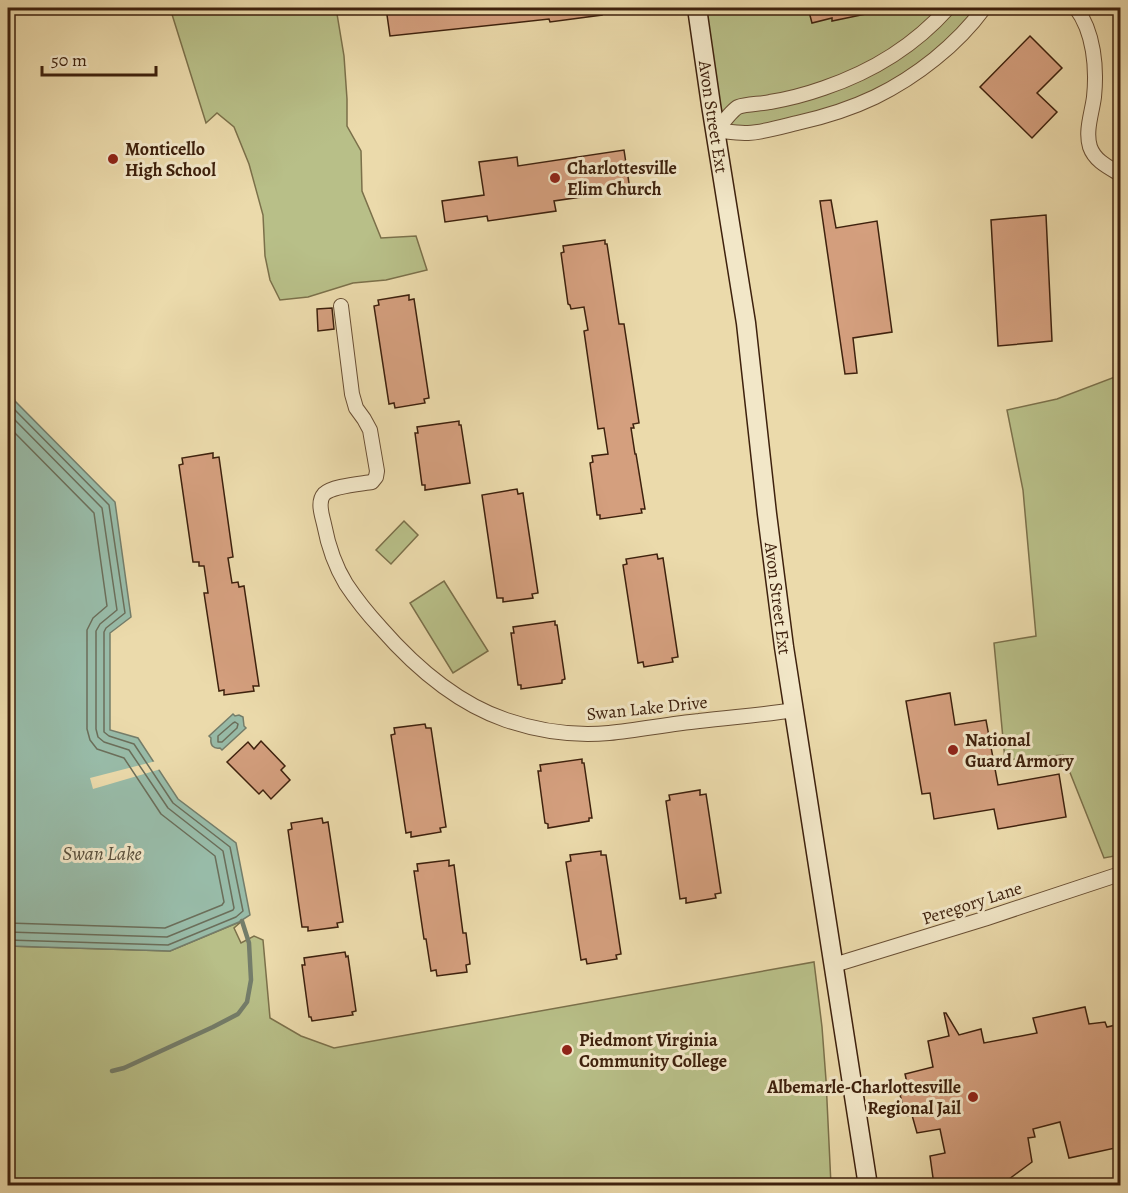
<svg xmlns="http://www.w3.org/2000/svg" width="1128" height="1193" font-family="Alegreya,serif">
	<rect width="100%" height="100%" fill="#ebdaab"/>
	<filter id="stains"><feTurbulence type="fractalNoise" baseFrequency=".00333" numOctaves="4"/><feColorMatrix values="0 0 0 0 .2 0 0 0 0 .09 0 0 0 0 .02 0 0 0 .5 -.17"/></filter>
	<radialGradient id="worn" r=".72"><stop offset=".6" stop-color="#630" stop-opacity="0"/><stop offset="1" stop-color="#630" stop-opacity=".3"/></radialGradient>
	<g fill="#b8bf88" stroke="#7b704a" stroke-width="1.5">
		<path d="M170 8H308L309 14H337L344 56 347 99V126L361 151 362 191 381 238 416 236 427 270 386 280 353 283 308 297 280 300 270 280 265 256 263 215 249 164 234 127 217 113 206 123Z"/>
		<path d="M697 8H984L921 69 826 116 716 131Z"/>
		<path d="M1120 375V855L1104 858 1063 755 1005 760 994 643 1036 636 1023 490 1007 410 1057 399Z"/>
		<path d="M404 521 418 535 391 564 376 550Z"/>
		<path d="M444 581 488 651 453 673 410 603Z"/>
		<path d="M242 921 234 928 241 943 254 936 263 940 270 1018 301 1036 334 1048 814 962 822 1027 826 1080 831 1185 8 1186V946L170 951Z"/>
	</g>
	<g fill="#98bba8" stroke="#747d6a" stroke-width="1.5">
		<path d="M8 382 15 401 115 502 131 617 110 633V730L138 738 178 799 236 843 250 915 239 922 170 951 8 946Z"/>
		<path d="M233 714 235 716 239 715 243 717 244 726 246 728 222 750 220 748C213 749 210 745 211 738L209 736Z"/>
	</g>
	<path fill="#ebdaab" d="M156 761 161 769 93 789 90 778Z"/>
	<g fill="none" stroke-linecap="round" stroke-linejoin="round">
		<g stroke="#6b6e5a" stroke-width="1.5">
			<path d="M8 398 11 406 109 505 125 613 106 628 104 632V732L109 736 134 744 173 803 230 847 243 911 236 917 168 945 8 940"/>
			<path d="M8 413 102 508 117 610 100 624 96 631V729L98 737 104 742 129 750 168 808 223 851 234 908 233 910 167 937 8 932"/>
			<path d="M8 426 94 513 107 606 93 618 87 630V729L90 740 97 749 124 758 161 814 215 856 224 902 222 905 165 928 8 923"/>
			<path d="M235 722 238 724 237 728 222 742H218V736L233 723Z"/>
		</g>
		<path stroke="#747d6a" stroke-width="4.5" d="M112 1071 124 1068 213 1027 238 1014 247 1002 251 980 249 943 242 921"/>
	</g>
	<g fill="#d49f7e" stroke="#3e210d" stroke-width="1.5">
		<path d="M386 8H601L602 15 550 22 549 19 390 36Z"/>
		<path d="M808 8H870L871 13 832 21V18L812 23Z"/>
		<path d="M1030 36 1062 68 1037 93 1057 112 1032 138 980 87Z"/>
		<path d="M624 150 630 190 554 201 556 211 488 221 487 216 445 222 442 201 484 195 479 162 517 157 518 166Z"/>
		<path d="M831 200 836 228 877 221 892 332 853 338 857 373 845 374 820 201Z"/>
		<path d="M1046 215 1052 341 998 346 991 220Z"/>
		<path d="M605 240V244H607L619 324H624L639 423 633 424 634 428H631L635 454H636L645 509H641L642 513 600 519V515H597L590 463 593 462 592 456 608 454 604 428 598 429 584 331 588 330 584 307 571 309 570 305 568 304 561 253 564 252 563 246Z"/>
		<path d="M409 295V300L414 299 429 398 424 399 425 403 395 408 394 403 389 404 374 306 379 305 378 300Z"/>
		<path d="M332 308 334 329 318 331 317 309Z"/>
		<path d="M459 421V425H461L470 483 425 490V485H422L415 433H418L417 427Z"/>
		<path d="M213 453V458L219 457 233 557 228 558 232 583 238 582 239 587 244 586 259 686H253L254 691 224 695V690L219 691 204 593H208L204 566H199V562H193L179 465 183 464 182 458Z"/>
		<path d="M517 489 518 494 523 493 538 593 532 594 533 598 503 602V598H497L482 495Z"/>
		<path d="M657 554 658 559 663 558 678 657 672 658 673 662 644 667 643 662 638 663 623 565 627 564 626 559Z"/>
		<path d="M555 621V625H557L565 679 562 680V683L521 689V685H518L511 633H514L513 627Z"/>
		<path d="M950 693 955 725 986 720 998 785 1059 774 1066 817 998 829 994 809 934 819 930 793 922 794 906 701Z"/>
		<path d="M425 724 426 728H431L446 827 440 828 441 832 411 837V832L406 833 391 735 395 734 394 728Z"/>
		<path d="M261 741 285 766 281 770 290 780 271 799 263 790 259 794 227 762 248 742 254 749Z"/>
		<path d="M582 759V763H584L592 818H589V821L548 828V824L545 823 538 771H541L540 765Z"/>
		<path d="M700 790V795L706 794 721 893 715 894 716 898 686 903V898L680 899 666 801 670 800 669 795Z"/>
		<path d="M322 818 323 823 328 822 343 922 337 923 338 927 308 931V927H302L288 830 292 829 291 823Z"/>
		<path d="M601 851V855H606L621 954 616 955 617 959 587 964 586 959 581 960 566 862 571 861 570 855Z"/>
		<path d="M449 860V866L454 865 463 933H466L470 964 466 965 467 972 437 976 436 970 431 971 426 939H424L414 871H418L417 864Z"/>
		<path d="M345 952 346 957 348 956 356 1011 352 1012 353 1015 312 1021 311 1017H309L302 965H305L304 958Z"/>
		<path d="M1085 1007 1089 1024 1105 1022 1107 1027 1120 1024V1147L1069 1158 1060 1122 1033 1129 1035 1137 1028 1138 1032 1162 1001 1185H934L930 1156 945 1153 940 1129 917 1133 912 1115 906 1116 900 1095 905 1093 903 1088 908 1087 905 1074 933 1067 928 1041 949 1036 944 1013H946L959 1035 981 1029 984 1043 1037 1033 1033 1018Z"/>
	</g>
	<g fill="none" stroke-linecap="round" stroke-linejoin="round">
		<g stroke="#694f34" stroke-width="16">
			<g id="minor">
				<path d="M1076 8C1094 32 1097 68 1094 97 1092 113 1085 131 1090 147 1095 161 1108 167 1120 174"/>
				<path d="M716 131C726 131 737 133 748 133 764 132 781 127 797 123 824 117 850 109 875 97 916 77 957 45 984 8"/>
				<path d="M716 131C721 125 732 110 738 107 746 104 761 104 770 102 788 99 807 94 824 88 871 72 915 45 948 8"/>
				<path d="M341 306 352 394 356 408 364 419 370 430 377 471 376 477 372 482C360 484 332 486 324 494 317 502 322 515 324 524 328 545 335 566 346 584 356 599 367 613 380 627 414 666 456 703 506 720 538 731 575 736 609 733 639 730 669 724 699 721 731 717 763 715 794 710"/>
				<path d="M834 965 987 918 1120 874"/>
			</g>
		</g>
		<g stroke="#3e210d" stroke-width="21">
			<g id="secondary">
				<path id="s1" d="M697 8 711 105 746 323 767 514 784 647 868 1186"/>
			</g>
		</g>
		<use href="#minor" stroke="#f2e7c8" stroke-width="14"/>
		<use href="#secondary" stroke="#f2e7c8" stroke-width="18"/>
	</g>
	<g fill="#8f2418" stroke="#f2e7c8" stroke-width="2">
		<circle cx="113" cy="159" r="6"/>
		<circle cx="555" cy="178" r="6"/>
		<circle cx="953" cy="750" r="6"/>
		<circle cx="567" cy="1050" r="6"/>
		<circle cx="973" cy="1097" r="6"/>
	</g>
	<g text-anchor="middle" stroke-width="6" stroke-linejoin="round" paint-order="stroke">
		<g font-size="18" fill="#3e210d" stroke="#f2e7c8">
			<text dy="6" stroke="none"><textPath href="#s1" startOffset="110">Avon Street Ext</textPath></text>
			<text dy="6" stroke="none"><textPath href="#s1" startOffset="596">Avon Street Ext</textPath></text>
			<text transform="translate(647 708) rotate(-6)" y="6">Swan Lake Drive</text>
			<text transform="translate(972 903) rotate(-18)" y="6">Peregory Lane</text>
		</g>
		<g font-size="18" font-weight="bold" fill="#3e210d" stroke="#f2e7c8" text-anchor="start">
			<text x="125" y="155">Monticello<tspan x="125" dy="21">High School</tspan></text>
			<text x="567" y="174">Charlottesville<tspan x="567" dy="21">Elim Church</tspan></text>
			<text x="965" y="746">National<tspan x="965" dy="21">Guard Armory</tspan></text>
			<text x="579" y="1046">Piedmont Virginia<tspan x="579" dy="21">Community College</tspan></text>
			<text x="961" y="1093" text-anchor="end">Albemarle-Charlottesville<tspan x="961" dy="21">Regional Jail</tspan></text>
		</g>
		<g font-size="20" font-style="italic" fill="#594f3c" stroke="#f2e7c8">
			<text x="102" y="860">Swan Lake</text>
		</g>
	</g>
	<rect width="1128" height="1193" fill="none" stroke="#ebdaab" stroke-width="30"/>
	<rect x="9" y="9" width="1110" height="1175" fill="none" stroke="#3e210d" stroke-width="3"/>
	<rect x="15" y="15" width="1098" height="1163" fill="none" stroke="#3e210d" stroke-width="1.5"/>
	<path d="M42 66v9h114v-9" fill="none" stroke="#3e210d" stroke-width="3"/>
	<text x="51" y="66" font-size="18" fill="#3e210d" stroke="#f2e7c8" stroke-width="4.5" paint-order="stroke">50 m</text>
	<rect width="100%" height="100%" filter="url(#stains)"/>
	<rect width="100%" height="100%" fill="url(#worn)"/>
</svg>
